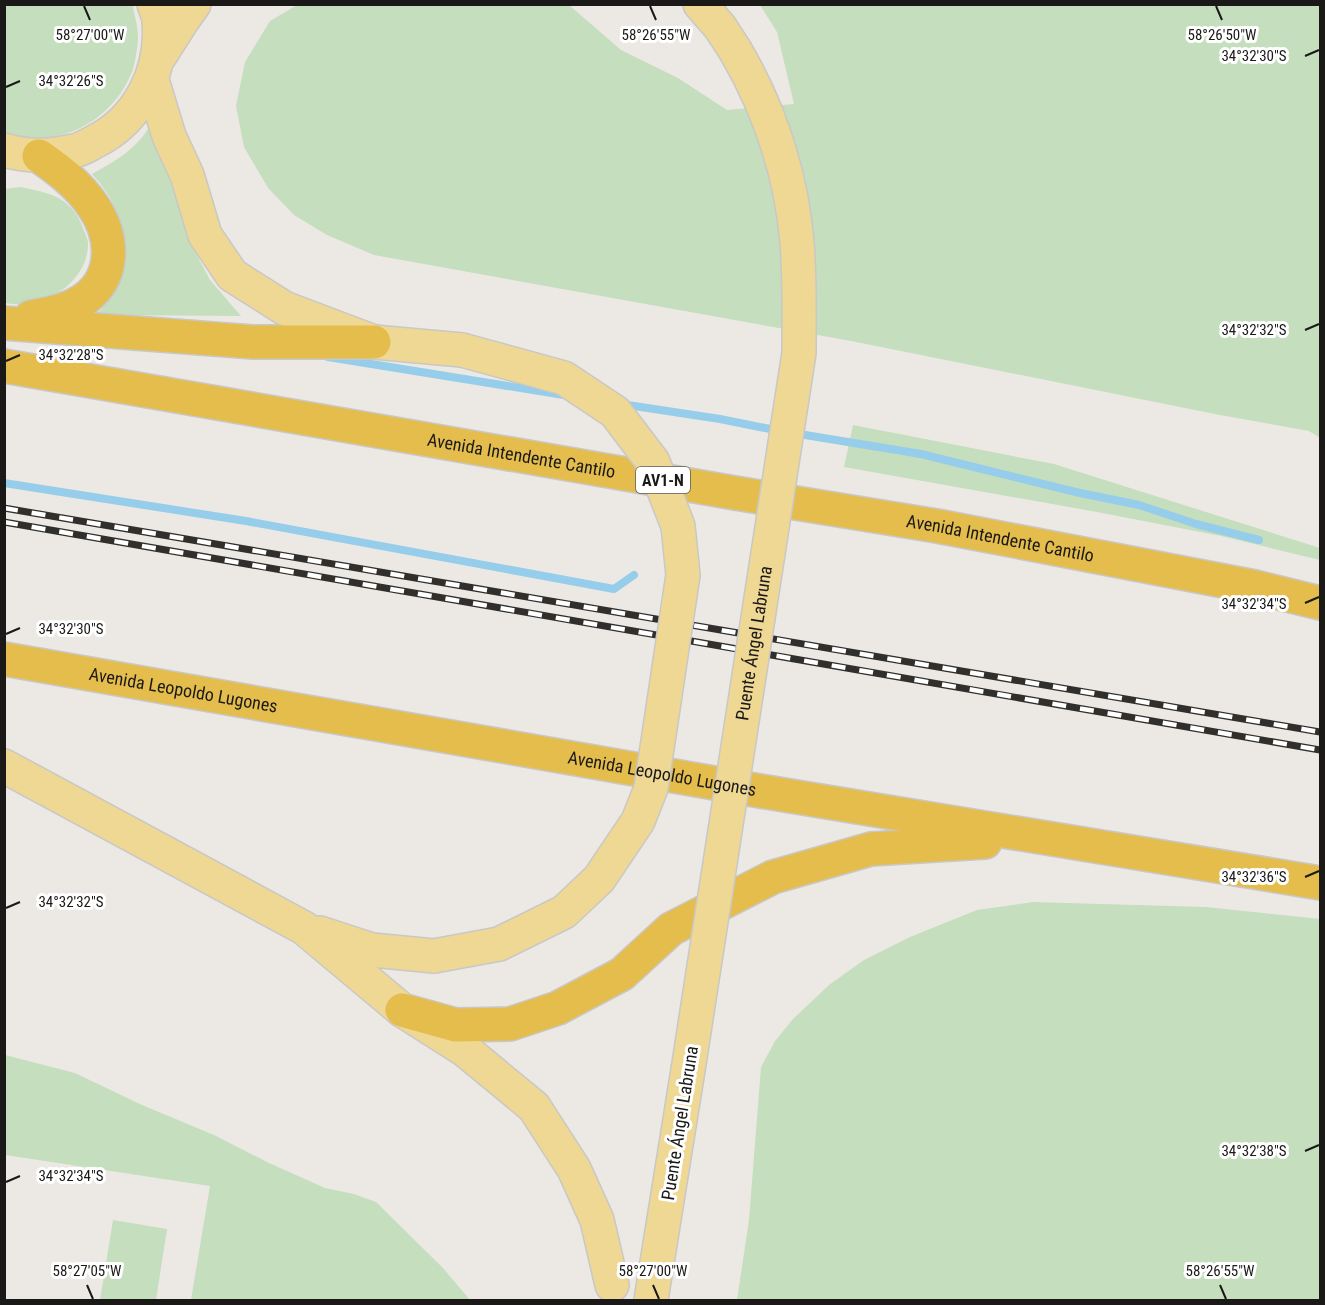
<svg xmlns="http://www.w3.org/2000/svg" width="1325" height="1305" font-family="'Roboto Condensed',sans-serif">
	<rect width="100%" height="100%" fill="#ece9e4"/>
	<g fill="#c5debd">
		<path d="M5 5H133C134 15 138 26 138 36 138 45 135 65 132 72 112 122 56 151 5 133Z"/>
		<path d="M297 5H569L621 50 678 78 727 110 794 104 777 32 760 5H1320V438L1309 431 1220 415 851 341 374 255 327 235 294 215 268 188 244 147 236 106 245 62 270 21Z"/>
		<path d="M151 124 178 187 191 244 210 280 241 316 96 315C102 308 110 301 114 293 136 252 123 207 92 174 116 161 138 148 151 124Z"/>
		<path d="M20 187C34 190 48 192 60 199 72 206 80 218 84 231 86 235 88 240 88 244 88 276 57 300 28 304 20 305 12 304 5 303L4 189Z"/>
		<path d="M853 425 1054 464 1320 548V560L1221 536 1097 512 844 467Z"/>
		<path d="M1033 902 1206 907 1320 919V1300H737L749 1220 761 1067 775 1041 793 1019 829 985 864 960 910 937 977 910Z"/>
		<path d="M5 1055 75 1073 142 1105 214 1135 269 1163 325 1188 354 1194 376 1202 443 1268 470 1300H191L210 1186 5 1155Z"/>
		<path d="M113 1220 167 1229 156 1300H100Z"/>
	</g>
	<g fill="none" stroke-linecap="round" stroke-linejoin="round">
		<g stroke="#96cdea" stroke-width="8">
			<path d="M328 357 570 396"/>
			<path d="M621 404 720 419 780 431"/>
			<path d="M793 433 921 454 1080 493 1139 505 1196 524 1259 540"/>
			<path d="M4 483 246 521 614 589 634 575"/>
		</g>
		<g stroke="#c8c8c7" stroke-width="36">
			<g id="major">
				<path d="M700 4 720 27 735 50"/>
				<path d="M159 57 182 21 194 4"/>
				<path d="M152 80 169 136 187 175 205 235 232 275 284 308 374 342 462 350"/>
				<path d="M4 150C28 157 49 157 73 151 81 150 88 145 94 142 139 120 163 71 159 22 159 17 156 10 154 4"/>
				<path d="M4 766 304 928 402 1010 465 1050 534 1107 574 1169 597 1220 612 1285"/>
				<path d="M320 933 372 950 434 956"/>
				<path d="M651 1300 688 1070"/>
			</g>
		</g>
		<g stroke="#c8c8c7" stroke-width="36">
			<g id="highway">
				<path d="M31 317C47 314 66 311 80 302 116 281 115 237 93 206 79 185 59 170 39 156"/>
				<path d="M4 323 253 342H374"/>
				<path id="s1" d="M4 366 735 493 937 526 1255 587 1320 603"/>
				<path id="s2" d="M4 659 760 791 1320 883"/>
				<path d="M402 1010 456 1025 510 1024 558 1008 622 974 671 929 773 877 871 849 985 842"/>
			</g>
		</g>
		<use href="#major" stroke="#efd794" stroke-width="33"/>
		<use href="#highway" stroke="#e5bd4d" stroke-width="33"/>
		<g stroke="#302f2c" stroke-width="7">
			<g id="rail">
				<path d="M4 508 1320 732"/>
				<path d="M4 522 1320 750"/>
			</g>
		</g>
		<use href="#rail" stroke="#fff" stroke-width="4.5" stroke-dasharray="14" stroke-linecap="butt"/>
		<g stroke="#c8c8c7" stroke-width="36" stroke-linecap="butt">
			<g id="major-bridge">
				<path d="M434 956 499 944 564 912 599 879 638 821 651 788 683 575 678 526 653 462 615 412 564 378 462 350"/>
				<path id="s3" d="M688 1070 799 353C799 316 800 279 797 242 791 174 769 108 735 50"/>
			</g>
		</g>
		<use href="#major-bridge" stroke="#efd794" stroke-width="33"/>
	</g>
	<path fill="none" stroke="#1a1917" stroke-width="2" d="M84 6 90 20M650 6 656 20M1216 6 1222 20M1305 56 1319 50M6 87 20 81M1305 330 1319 324M6 361 20 355M1305 603 1319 597M6 634 20 628M1305 877 1319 871M6 908 20 902M1305 1151 1319 1145M6 1182 20 1176M87 1285 93 1299M653 1285 659 1299M1220 1285 1226 1299"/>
	<g text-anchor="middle" stroke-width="6" stroke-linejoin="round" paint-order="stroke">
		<rect fill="#fff" stroke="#5f5e5d" stroke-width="1.5" x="636" y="467" width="54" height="26" rx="4.5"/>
		<g font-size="16" font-weight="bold" fill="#1a1917">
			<text x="663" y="486">AV1-N</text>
		</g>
		<g font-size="18" fill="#1a1917" stroke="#fff">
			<text dy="6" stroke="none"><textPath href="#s1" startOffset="525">Avenida Intendente Cantilo</textPath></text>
			<text dy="6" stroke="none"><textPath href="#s1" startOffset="1011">Avenida Intendente Cantilo</textPath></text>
			<text dy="6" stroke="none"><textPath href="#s3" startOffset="432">Puente Ángel Labruna</textPath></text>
			<text dy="6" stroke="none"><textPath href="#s2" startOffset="182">Avenida Leopoldo Lugones</textPath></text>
			<text dy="6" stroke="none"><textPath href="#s2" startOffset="668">Avenida Leopoldo Lugones</textPath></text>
			<text transform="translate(680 1123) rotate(-81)" y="6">Puente Ángel Labruna</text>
		</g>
	</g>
	<g font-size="15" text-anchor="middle" fill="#1a1917" stroke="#fff" stroke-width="6" stroke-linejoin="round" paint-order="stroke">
		<text x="1222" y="40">58°26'50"W</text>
		<text x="90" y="40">58°27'00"W</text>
		<text x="656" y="40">58°26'55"W</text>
		<text x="1254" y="61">34°32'30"S</text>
		<text x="71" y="86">34°32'26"S</text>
		<text x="1254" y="335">34°32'32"S</text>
		<text x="71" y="360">34°32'28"S</text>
		<text x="1254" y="609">34°32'34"S</text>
		<text x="71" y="634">34°32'30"S</text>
		<text x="1254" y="882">34°32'36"S</text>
		<text x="71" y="907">34°32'32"S</text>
		<text x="1254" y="1156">34°32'38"S</text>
		<text x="71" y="1181">34°32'34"S</text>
		<text x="87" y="1276">58°27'05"W</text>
		<text x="653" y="1276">58°27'00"W</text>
		<text x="1220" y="1276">58°26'55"W</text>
	</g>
	<rect width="1325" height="1305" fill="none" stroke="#1a1917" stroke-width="12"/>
</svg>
